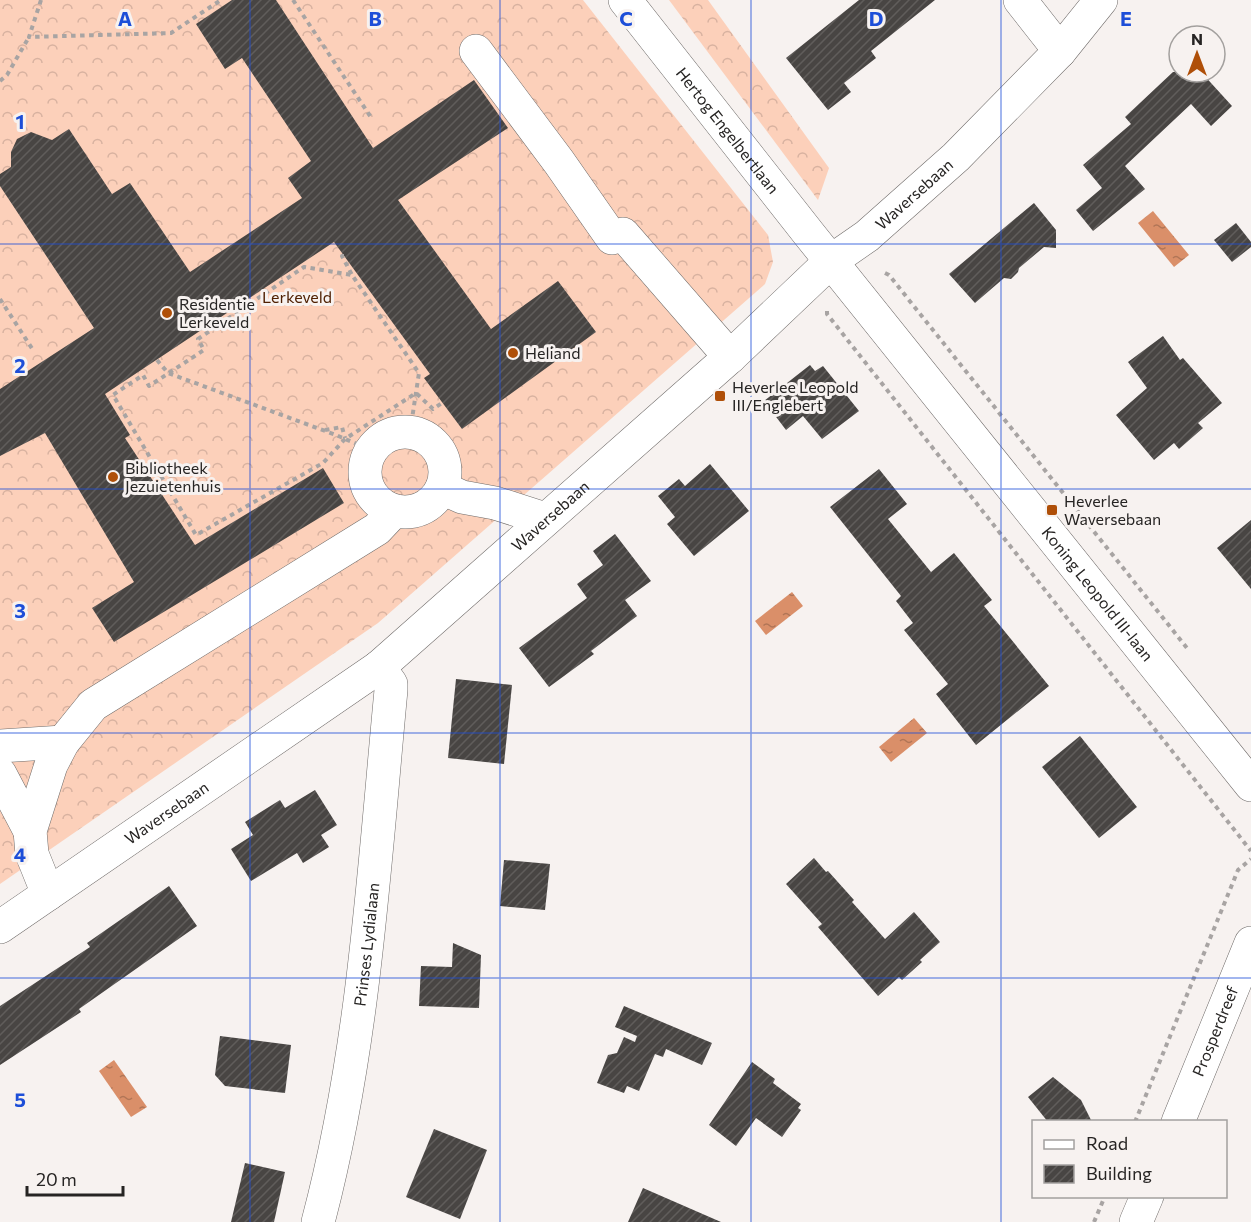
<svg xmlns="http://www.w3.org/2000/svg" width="1251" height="1222" font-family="Commissioner,sans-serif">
	<defs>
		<pattern id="forest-crowns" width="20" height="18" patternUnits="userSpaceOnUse" patternTransform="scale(1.5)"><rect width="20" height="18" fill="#fcd0ba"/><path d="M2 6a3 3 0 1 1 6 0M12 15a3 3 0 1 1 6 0" fill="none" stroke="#d8b2a0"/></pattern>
		<pattern id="water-ripples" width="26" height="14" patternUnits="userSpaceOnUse" patternTransform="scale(1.5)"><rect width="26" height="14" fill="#da8f69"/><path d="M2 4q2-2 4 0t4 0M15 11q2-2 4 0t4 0" fill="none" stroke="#b17556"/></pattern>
		<pattern id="building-hatch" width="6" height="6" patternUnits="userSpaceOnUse" patternTransform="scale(1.5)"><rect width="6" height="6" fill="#484543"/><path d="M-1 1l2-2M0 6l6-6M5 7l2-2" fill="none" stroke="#605d5b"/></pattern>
	</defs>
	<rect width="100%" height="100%" fill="#f7f2f0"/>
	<g fill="url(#forest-crowns)">
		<path d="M0 0H583L768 235 773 262 765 284 378 623 0 884Z"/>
		<path d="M669 0H708L829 168 818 200Z"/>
	</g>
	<g fill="url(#water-ripples)">
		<path d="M1153 211 1189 255 1174 267 1138 223Z"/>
		<path d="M792 592 803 606 766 635 755 621Z"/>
		<path d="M914 718 927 733 891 762 879 747Z"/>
		<path d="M114 1060 147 1107 131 1117 99 1071Z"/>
	</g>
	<g fill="url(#building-hatch)">
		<path d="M232 0H276L373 148 474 80 508 128 398 200 491 329 558 281 596 332 462 429 424 378 430 374 334 242 105 394 130 435 125 438 195 545 323 468 344 503 114 642 92 608 134 582 45 433 0 456V389L94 328 0 186V174L11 167V152L17 139 31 132 52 140 69 129 112 194 130 183 190 272 302 198 288 178 311 161 242 58 225 69 196 24Z"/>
		<path d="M859 0H935L871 51 876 58 844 83 851 92 828 110 786 58Z"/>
		<path d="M1173 72H1201L1232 106 1211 126 1191 104 1125 166 1145 189 1093 231 1076 210 1102 188 1083 165 1131 124 1125 117Z"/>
		<path d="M1034 203 1056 230V248L1044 247 1019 268 1018 272 1011 279 1004 278 975 303 949 274Z"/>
		<path d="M1236 223 1251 242V247L1232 262 1214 240Z"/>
		<path d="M1163 336 1180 360 1183 358 1222 403 1198 423 1203 428 1179 449 1174 443 1154 460 1116 415 1147 388 1128 362Z"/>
		<path d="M810 365 815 371 823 366 859 411 822 439 803 416 786 430 764 401Z"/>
		<path d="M710 464 749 511 694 556 667 524 675 517 658 496 679 479 685 486Z"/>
		<path d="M879 469 907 504 888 519 931 572 954 553 992 600 984 606 1049 686 976 745 936 694 948 684 904 630 913 623 896 601 901 596 830 507Z"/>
		<path d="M1251 520V589L1217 548Z"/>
		<path d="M615 534 651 581 625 600 637 616 591 651 594 654 549 687 519 648 587 598 577 584 603 565 593 551Z"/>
		<path d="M456 679 512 685 504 764 448 758Z"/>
		<path d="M1080 736 1137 807 1099 838 1042 767Z"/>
		<path d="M315 790 337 825 321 835 329 847 303 863 297 853 251 881 231 849 253 835 245 822 280 800 285 808Z"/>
		<path d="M814 858 826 872 828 871 854 900 852 902 885 939 914 912 940 942 920 960 922 962 902 980 899 977 878 996 818 927 822 924 786 884Z"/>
		<path d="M504 860 550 864 545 910 500 906Z"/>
		<path d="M169 886 197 926 79 1009 81 1012 0 1065V1006L90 947 87 943Z"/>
		<path d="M453 943 481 955 479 1008 419 1006 421 966 452 967Z"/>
		<path d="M624 1006 712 1043 702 1065 666 1049 663 1057 655 1054 639 1091 627 1086 624 1093 597 1083 608 1055 617 1053 624 1037 635 1042 637 1036 615 1027Z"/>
		<path d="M220 1036 291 1045 285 1093 225 1086 215 1075Z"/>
		<path d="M752 1062 775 1079 773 1083 801 1104 798 1108 801 1110 782 1137 756 1118 736 1146 709 1125Z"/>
		<path d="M1053 1077 1081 1100 1092 1122H1048L1028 1097Z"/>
		<path d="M434 1129 487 1150 460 1219 406 1197Z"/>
		<path d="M245 1163 285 1172 274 1222H231Z"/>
		<path d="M643 1188 721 1222H628Z"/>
	</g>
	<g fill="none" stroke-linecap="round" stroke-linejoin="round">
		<g stroke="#6f6b69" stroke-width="34">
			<g id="minor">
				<path id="s1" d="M625 0 809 234 1251 785"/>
				<path d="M1020 0 1060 51"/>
				<path d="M476 51 559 162 612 238 623 234 730 357"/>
				<circle cx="405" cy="472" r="40"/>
				<path d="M442 488 462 497 495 503 545 519"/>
				<path d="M0 746 63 742"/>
				<path d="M0 774 30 831"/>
				<path d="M48 894 32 854 30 831 51 765 63 742 93 705 377 529 394 511"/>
				<path id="s2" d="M0 927 379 667 730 357 831 261 867 236 956 157 1060 51 1101 0"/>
				<path id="s3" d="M1178 1122 1251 943"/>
				<path id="s4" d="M318 1222C364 1049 374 868 391 690V684L379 667"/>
				<path d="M1136 1222 1147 1196"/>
			</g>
		</g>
		<g stroke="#a8a4a3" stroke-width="4" stroke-dasharray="4.5 4.5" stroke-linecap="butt">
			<path d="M41 0 29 37 171 33 221 0"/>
			<path d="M293 0 372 119"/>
			<path d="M0 81 7 75 29 37"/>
			<path d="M344 256H342L352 275"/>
			<path d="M885 273 889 275 1187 648"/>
			<path d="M0 299 33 350"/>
			<path d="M827 311V314L1251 851"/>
			<path d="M157 360 168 373 336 435 371 450"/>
			<path d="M325 430 342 427 345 438"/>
			<path d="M410 432 419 373 352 275 304 267 198 339 204 350 149 386 143 375 113 395 196 535 323 463 345 439 416 393 433 409 442 403"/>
			<path d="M1135 1122 1238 870 1251 859"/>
			<path d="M1094 1222 1105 1196"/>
		</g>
		<use href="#minor" stroke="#fff" stroke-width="33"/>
	</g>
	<path fill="none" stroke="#1d4ed8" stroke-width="1.5" stroke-opacity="0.55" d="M250 0V1222M500 0V1222M751 0V1222M1001 0V1222M0 244H1251M0 489H1251M0 733H1251M0 978H1251"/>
	<g fill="#af4f08" stroke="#f7f2f0" stroke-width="2">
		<circle cx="167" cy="313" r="6"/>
		<circle cx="513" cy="353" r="6"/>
		<rect x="714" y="390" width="12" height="12" rx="3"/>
		<circle cx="113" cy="477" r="6"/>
		<rect x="1046" y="504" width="12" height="12" rx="3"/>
	</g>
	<g text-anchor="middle" stroke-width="6" stroke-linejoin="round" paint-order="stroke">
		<g font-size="16" fill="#262423" stroke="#f7f2f0">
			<text dy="6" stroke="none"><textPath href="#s1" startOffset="166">Hertog Engelbertlaan</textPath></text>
			<text dy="6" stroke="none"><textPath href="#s2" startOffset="1174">Waversebaan</textPath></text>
			<text dy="6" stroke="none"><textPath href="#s2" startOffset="688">Waversebaan</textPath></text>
			<text dy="6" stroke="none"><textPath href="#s1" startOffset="759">Koning Leopold III-laan</textPath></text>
			<text dy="6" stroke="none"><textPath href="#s2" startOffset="202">Waversebaan</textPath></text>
			<text dy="6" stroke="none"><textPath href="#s4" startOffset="282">Prinses Lydialaan</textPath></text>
			<text dy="6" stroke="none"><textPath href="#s3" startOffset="98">Prosperdreef</textPath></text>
		</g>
		<g font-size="16" fill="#4f2002" stroke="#f7f2f0">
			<text x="297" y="303">Lerkeveld</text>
		</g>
		<g font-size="16" fill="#262423" stroke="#f7f2f0" text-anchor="start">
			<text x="179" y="310">Residentie<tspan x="179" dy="18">Lerkeveld</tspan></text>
			<text x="525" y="359">Heliand</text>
			<text x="732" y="393">Heverlee Leopold<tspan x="732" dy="18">III/Englebert</tspan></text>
			<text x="125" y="474">Bibliotheek<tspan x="125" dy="18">Jezuietenhuis</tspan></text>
			<text x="1064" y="507">Heverlee<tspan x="1064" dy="18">Waversebaan</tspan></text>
		</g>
	</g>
	<g font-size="20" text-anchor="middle" font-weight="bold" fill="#1d4ed8" stroke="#f7f2f0" stroke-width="6" stroke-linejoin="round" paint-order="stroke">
		<text x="125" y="26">A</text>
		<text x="375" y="26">B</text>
		<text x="626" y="26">C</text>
		<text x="876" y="26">D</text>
		<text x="1126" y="26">E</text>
		<text x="20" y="129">1</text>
		<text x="20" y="373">2</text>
		<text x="20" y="618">3</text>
		<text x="20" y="862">4</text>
		<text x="20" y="1107">5</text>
	</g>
	<rect x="1032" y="1120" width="195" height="78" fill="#f7f2f0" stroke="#a3a09e" stroke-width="1.5"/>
	<rect x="1044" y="1140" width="30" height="9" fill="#ffffff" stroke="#a3a09e" stroke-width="1.5"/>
	<text x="1086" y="1150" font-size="18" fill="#262423">Road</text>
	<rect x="1044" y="1165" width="30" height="18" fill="url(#building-hatch)" stroke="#a3a09e" stroke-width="1.5"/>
	<text x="1086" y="1180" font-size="18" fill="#262423">Building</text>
	<g transform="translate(1197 54)"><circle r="28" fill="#f7f2f0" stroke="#a3a09e" stroke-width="1.5"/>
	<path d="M0-4.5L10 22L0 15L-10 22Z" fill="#af4f08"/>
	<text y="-9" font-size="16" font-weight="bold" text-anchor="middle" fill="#262423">N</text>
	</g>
	<path d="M27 1186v9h96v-9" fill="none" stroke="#262423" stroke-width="3"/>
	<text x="36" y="1186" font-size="18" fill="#262423" stroke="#f7f2f0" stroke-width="4.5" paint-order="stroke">20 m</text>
</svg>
